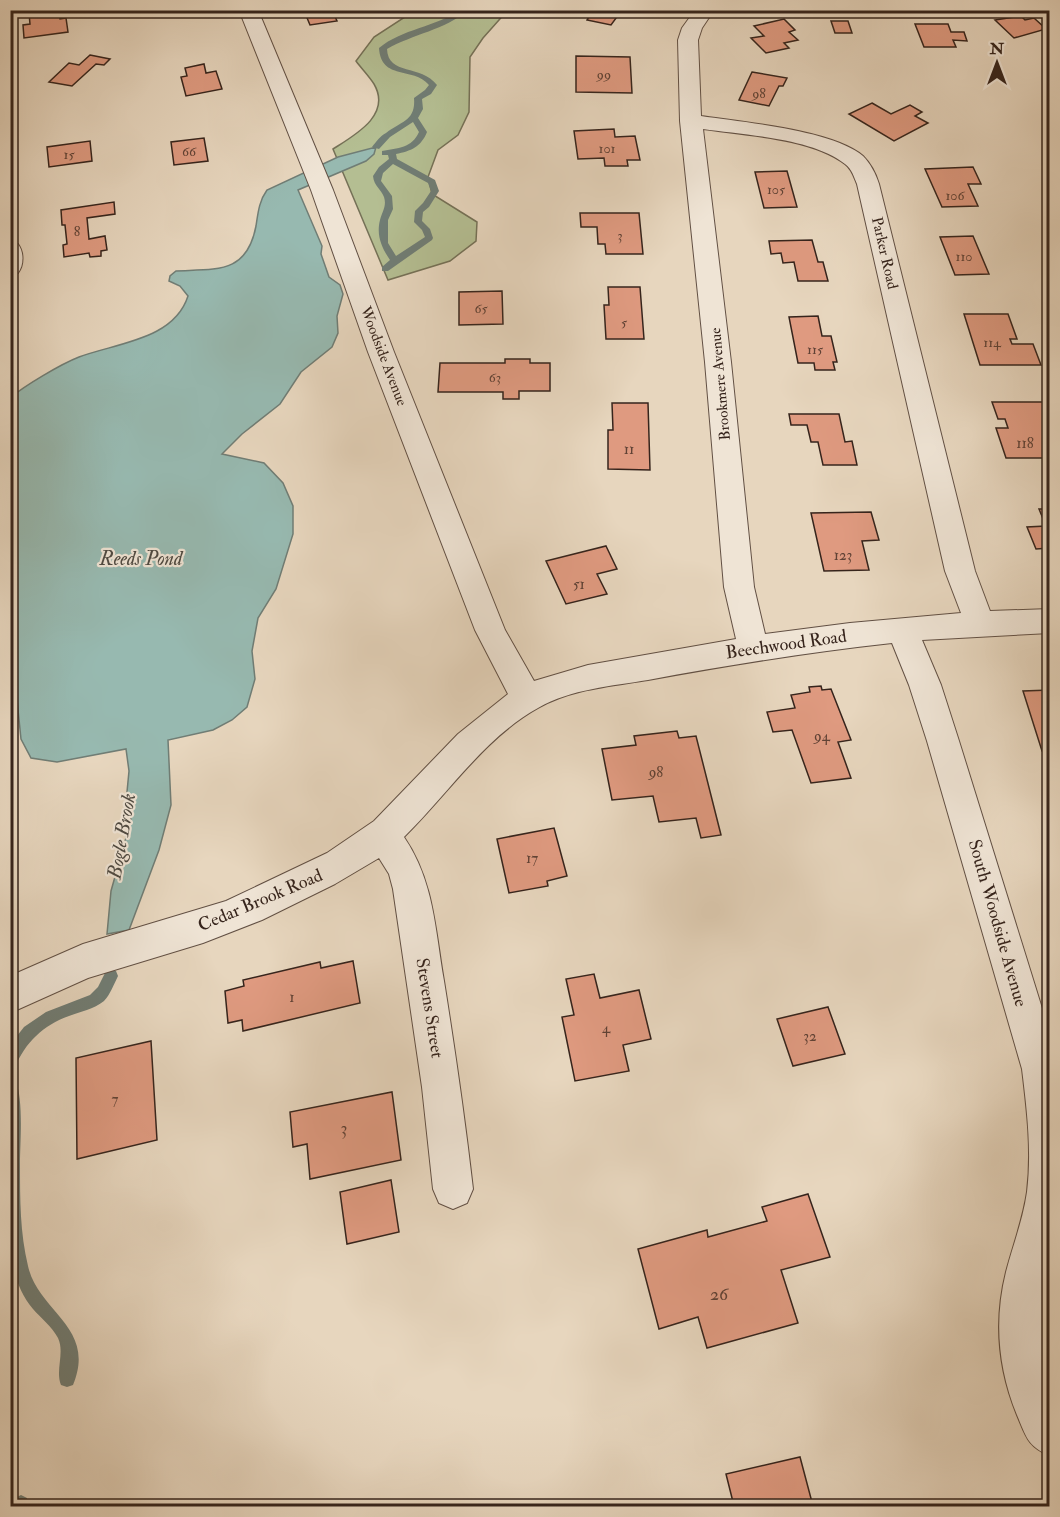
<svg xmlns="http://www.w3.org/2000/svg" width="1060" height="1517" font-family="'IM FELL Double Pica',serif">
	<rect width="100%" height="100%" fill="#e7d6be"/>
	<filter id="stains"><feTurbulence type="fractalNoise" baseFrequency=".00333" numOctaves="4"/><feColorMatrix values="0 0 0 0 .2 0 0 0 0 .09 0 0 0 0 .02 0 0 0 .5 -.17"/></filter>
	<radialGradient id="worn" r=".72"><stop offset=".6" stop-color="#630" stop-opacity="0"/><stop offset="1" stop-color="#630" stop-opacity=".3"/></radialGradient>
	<path fill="#b4be92" stroke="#757157" stroke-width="1.5" d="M414 11H507L483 38 470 57 469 112 458 135 438 150 428 177 432 194 477 222 476 241 450 261 388 280 333 149C355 135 392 115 374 84 369 76 361 68 356 61L374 37Z"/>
	<path fill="#97b9b0" stroke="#707d75" stroke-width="1.5" d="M376 147 374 154 366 161 298 190 322 246 321 254 329 277 340 285 343 294 337 316 338 333 332 347 301 372 280 404 242 434 222 454 264 463 283 483 293 506V534L276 589 258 618 252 651 255 679 247 707 232 720 213 730 168 740 171 805 159 850 129 930 107 934 111 891 131 820 127 792 129 771 126 749 57 762 31 758 21 739 17 700 10 673V398C24 386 61 364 79 357 116 343 174 340 188 296L180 286 169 281 170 276 176 271C217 269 247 274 256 226 258 213 259 201 267 190L338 157Z"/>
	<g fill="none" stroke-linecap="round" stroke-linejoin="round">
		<g fill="#707d75" fill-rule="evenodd">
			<path d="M460 10H468C445 30 413 34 387 49 388 76 421 64 437 85L431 94 422 99 423 109 418 118 427 132C421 147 411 151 396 154L397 159 435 180 439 191 429 207 423 212 422 221 430 229 433 238 432 240 388 271H382V267L390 260C382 248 376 236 380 220 382 212 387 206 384 197 381 189 374 186 373 176L379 167 389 159 388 155H382V151C398 148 412 148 419 132L413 122 390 137 379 149 372 147C376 142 380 136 386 133 401 121 416 121 414 98L425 90 429 85C413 66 381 81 379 48 402 29 435 27 460 10ZM393 164 428 183 431 191 423 203 415 211 414 222 422 230 425 237 396 256 388 243V220L393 209 392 196 381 181 383 173Z"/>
			<path d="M111 970 116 971 118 976C114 984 110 995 104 1001 94 1009 80 1012 69 1016 43 1025 25 1043 15 1067L10 1069V1045L24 1027 46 1012 90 995 98 987 106 971Z"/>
			<path d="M10 1076 15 1078C24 1101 20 1140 20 1165 20 1200 20 1233 28 1266 38 1312 97 1327 73 1385L67 1387 61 1385C55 1370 65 1353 58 1338 52 1327 41 1318 33 1309 20 1294 15 1276 10 1257Z"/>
			<path d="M21 1495 27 1498 28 1506H12L15 1498Z"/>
		</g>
	</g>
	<g fill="#df9a80" stroke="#36241c" stroke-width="1.5">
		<path d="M44 10H58L60 19 66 18 68 32 24 38 23 25 30 24 29 13Z"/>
		<path d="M320 10H332L337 21 310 25 305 13Z"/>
		<path d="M593 10H622L611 25 587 20Z"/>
		<path d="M1021 16 1025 20 1034 18 1046 29 1014 38 995 20Z"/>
		<path d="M784 19 795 30 789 32 798 40 784 43 789 48 766 53 751 38 764 36 754 26Z"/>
		<path d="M831 21H848L852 33H835Z"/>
		<path d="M915 24H948L951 32H964L967 41 953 40 956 47H924Z"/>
		<path d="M90 55 110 59 104 65 96 64 72 86 49 82 69 63 79 65Z"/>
		<path d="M576 56 630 57 632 93 576 92Z"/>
		<path d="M204 64 206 73 216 71 222 89 186 96 181 77 187 76 185 68Z"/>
		<path d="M752 72 787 78 783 86H779L769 106 739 100Z"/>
		<path d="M872 103 891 114 910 105 922 112 915 116 928 123 894 141 849 114Z"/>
		<path d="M614 129 615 137 635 136 640 160H627L628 166H605L604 158 578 159 574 131Z"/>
		<path d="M204 138 208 161 174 165 171 142Z"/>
		<path d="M90 141 92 161 49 167 47 147Z"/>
		<path d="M973 167 981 184H968L978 206 942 207 925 169Z"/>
		<path d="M787 171 797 207 764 208 755 172Z"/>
		<path d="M114 202 115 214 87 218 89 239 105 236 107 250 101 251V256L90 257 89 253 64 257 63 245 67 244 65 225H62L61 210Z"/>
		<path d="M580 213H639L643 254H606L605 244H598L597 227H581Z"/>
		<path d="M973 236 989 274 955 275 940 237Z"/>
		<path d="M812 240 818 262H823L828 281H798L794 262 783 263 781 253 771 254 769 241Z"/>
		<path d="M608 287H640L644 339H606L604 305H609Z"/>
		<path d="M502 291 503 324 459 325V292Z"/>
		<path d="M964 314H1008L1017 339H1010L1012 344H1033L1041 365H980Z"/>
		<path d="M818 316 822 336H831L837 362H833L835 370H815L814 363H798L789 317Z"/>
		<path d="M505 359H530V363H550V391H519V399H503V392H438L440 363H505Z"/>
		<path d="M992 402H1050V458H1006L996 428H1008L1005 419H998Z"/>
		<path d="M612 403H648L650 470 608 469V430H613Z"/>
		<path d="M789 414H839L845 442 852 441 857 465H823L818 442H811L807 425H791Z"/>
		<path d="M1039 509H1050V548L1036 549 1027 527 1046 526Z"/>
		<path d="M871 512 879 540 862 541 869 570 824 571 811 513Z"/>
		<path d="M606 546 617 569 597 574 607 594 566 604 546 561Z"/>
		<path d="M821 686 822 690 831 689 851 740 838 742 851 778 811 783 792 730 773 732 767 712 795 708 791 695 810 692 809 687Z"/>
		<path d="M1050 690V750L1042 751 1023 691Z"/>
		<path d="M677 731 679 738 696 736 721 835 701 838 696 818 659 822 653 796 612 800 602 749 636 745 634 736Z"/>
		<path d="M554 828 567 876 547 881 548 886 509 893 497 839Z"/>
		<path d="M353 961 360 1003 243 1031 242 1020 228 1023 225 991 244 986 243 980 320 962 321 968Z"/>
		<path d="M594 974 600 998 639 990 651 1039 623 1045 629 1071 575 1081 562 1017 574 1015 566 979Z"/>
		<path d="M828 1007 845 1054 793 1066 777 1019Z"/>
		<path d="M151 1041 157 1140 77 1159 76 1058Z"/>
		<path d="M392 1092 401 1160 310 1179 307 1144 293 1147 290 1112Z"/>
		<path d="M391 1180 399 1232 347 1244 340 1192Z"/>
		<path d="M808 1194 830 1257 781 1270 798 1323 707 1348 698 1317 659 1329 638 1249 707 1230 708 1237 767 1221 762 1207Z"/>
		<path d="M800 1457 813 1506H734L726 1474Z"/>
	</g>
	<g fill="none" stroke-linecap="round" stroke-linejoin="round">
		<g stroke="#625044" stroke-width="2">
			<g id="street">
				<path d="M239 10H258L333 190 394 352 505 630 534 681 588 665 736 639 724 587 705 362 680 121 678 40 682 28 695 10H714L702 28 698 40 701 116C741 122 833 130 863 156 870 163 876 174 879 184L975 571 990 611 1050 609V633L922 640 941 685 959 741 1050 1034V1269L1043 1318 1045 1358 1050 1381V1456C1027 1446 1026 1436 1017 1415 998 1369 994 1320 1006 1272 1013 1245 1023 1220 1027 1192 1032 1151 1027 1110 1022 1069L927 741 909 685 892 643C810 652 729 665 648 680 612 686 571 689 538 708 484 738 448 794 404 837 434 881 435 929 444 981 455 1050 465 1119 473 1189L467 1203 453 1209 439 1203 433 1189 422 1087 393 889 389 874 379 858 335 884 262 920 203 943 88 978 10 1013V976L83 944 226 901 327 853 374 821 458 734 508 694 475 630 368 352 311 190ZM703 129C744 135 812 138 845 164 852 169 854 177 857 184L945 571 961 613 850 623 765 634 754 587 731 362Z"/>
				<path d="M10 242 18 244C24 252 24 265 18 273L10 275Z"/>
			</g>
		</g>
		<use href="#street" fill="#efe4d5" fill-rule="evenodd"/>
	</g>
	<g text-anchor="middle" stroke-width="4.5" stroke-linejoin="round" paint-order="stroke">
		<g font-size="14" fill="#604235">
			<text x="604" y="79">99</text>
			<text x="759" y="98">98</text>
			<text x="607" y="153">101</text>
			<text x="189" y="156">66</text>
			<text x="69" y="159">15</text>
			<text x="776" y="194">105</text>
			<text x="955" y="200">106</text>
			<text x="77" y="236">8</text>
			<text x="620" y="240">3</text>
			<text x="964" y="261">110</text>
			<text x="481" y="313">65</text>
			<text x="624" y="327">5</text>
			<text x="992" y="347">114</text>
			<text x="815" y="354">115</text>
			<text x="495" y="382">63</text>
		</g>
		<g font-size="15" fill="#36241c" stroke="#efe4d5">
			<text transform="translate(885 253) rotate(77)" y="5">Parker Road</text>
			<text transform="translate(384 356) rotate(69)" y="5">Woodside Avenue</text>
			<text transform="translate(720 384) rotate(-95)" y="5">Brookmere Avenue</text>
		</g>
		<g font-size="15" fill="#604235">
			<text x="1025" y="448">118</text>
			<text x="629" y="454">11</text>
			<text x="843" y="560">123</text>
			<text x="579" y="589">51</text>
			<text x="822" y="741">94</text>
			<text x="656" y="777">98</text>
			<text x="532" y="863">17</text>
			<text x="292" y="1002">1</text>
			<text x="606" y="1033">4</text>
			<text x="810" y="1041">32</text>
			<text x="115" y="1104">7</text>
		</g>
		<g font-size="18" fill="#36241c" stroke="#efe4d5">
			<text transform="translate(786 644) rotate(-8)" y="6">Beechwood Road</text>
			<text transform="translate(260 900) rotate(-23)" y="6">Cedar Brook Road</text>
			<text transform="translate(998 923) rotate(74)" y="6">South Woodside Avenue</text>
			<text transform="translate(430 1008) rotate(81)" y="6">Stevens Street</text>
		</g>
		<g font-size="18" fill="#604235">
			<text x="344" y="1134">3</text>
			<text x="719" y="1300">26</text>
		</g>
		<g font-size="20" font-style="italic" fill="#4e4941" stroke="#efe4d5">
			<text x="141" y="565">Reeds Pond</text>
			<text transform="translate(121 836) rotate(-80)" y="7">Bogle Brook</text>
		</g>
	</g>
	<rect width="1060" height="1517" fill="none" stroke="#e7d6be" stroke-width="36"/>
	<rect x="12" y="12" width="1036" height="1493" fill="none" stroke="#36241c" stroke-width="3"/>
	<rect x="18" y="18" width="1024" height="1481" fill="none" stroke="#36241c" stroke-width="1.5"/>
	<g transform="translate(997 63)" stroke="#efe4d5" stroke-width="4.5" paint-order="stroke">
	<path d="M0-4.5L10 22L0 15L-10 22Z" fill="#36241c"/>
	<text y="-9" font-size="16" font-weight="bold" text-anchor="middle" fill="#36241c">N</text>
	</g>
	<rect width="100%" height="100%" filter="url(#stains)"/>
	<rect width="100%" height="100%" fill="url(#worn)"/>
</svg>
